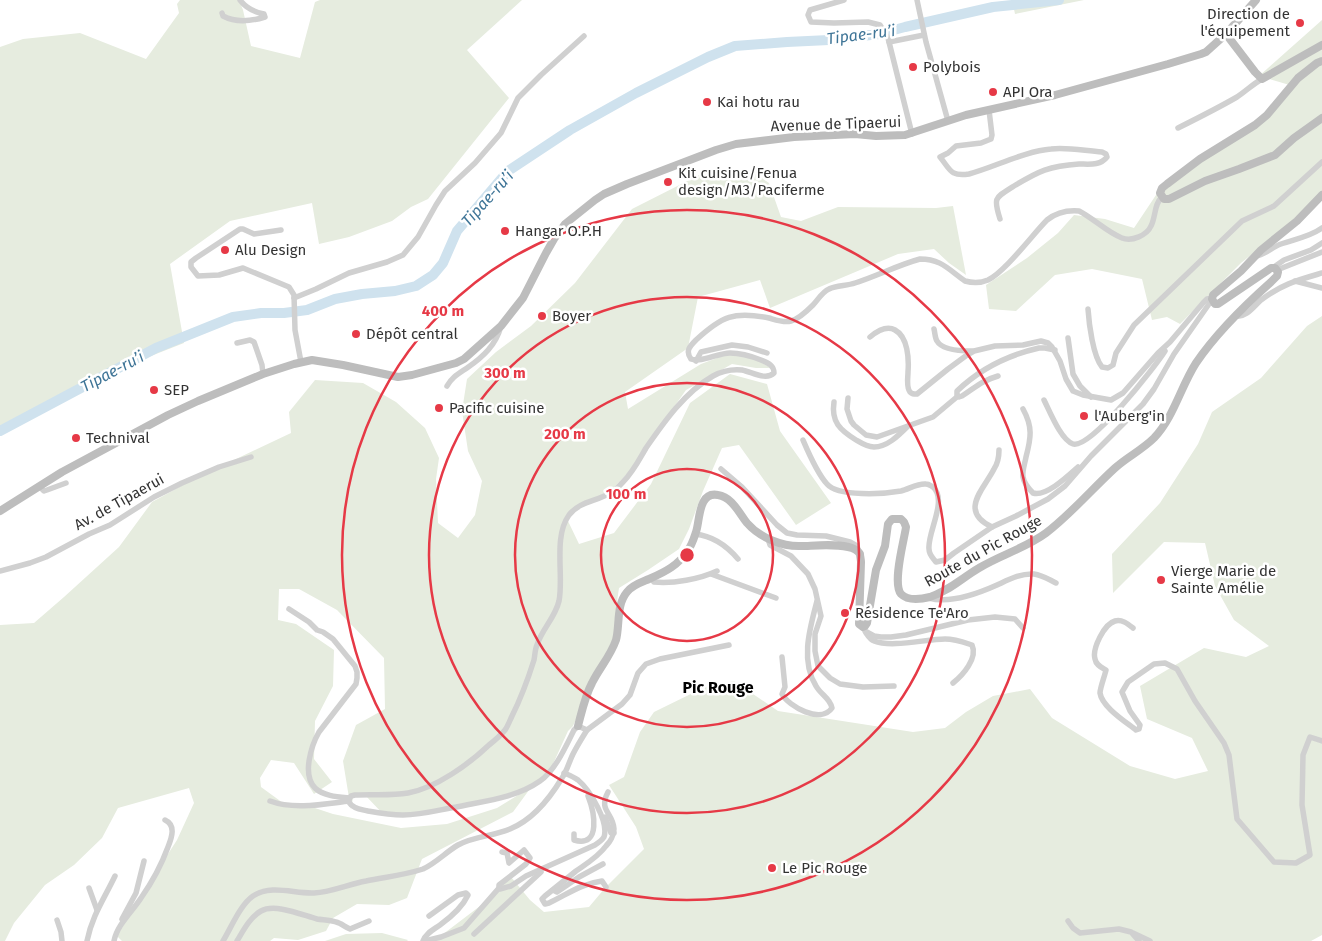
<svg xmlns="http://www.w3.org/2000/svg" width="1322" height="941" font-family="'Fira Sans',sans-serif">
	<rect width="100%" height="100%" fill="#fff"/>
	<g fill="#e6ecdf" fill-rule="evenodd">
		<path d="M180 0H239L243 10 251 46 300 58 315 2 320 0H522L467 50 509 98 428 199 411 207 392 221 349 237 319 244 312 203 230 221 170 264 184 343 123 367 0 436V47L23 39 80 33 146 59 179 13 177 4Z"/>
		<path d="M1012 0H1084L1015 14Z"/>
		<path d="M1322 20V198L1241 263 1180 324 1167 317 1152 320 1142 279 1092 269 1055 275 1016 311 989 309 986 285 1027 258 1058 233 1074 215 1105 219 1134 228 1164 183 1253 124 1293 86 1259 76Z"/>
		<path d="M711 169 753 172 769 183 781 217 801 221 838 207 936 208 953 206 966 275 949 263 934 249 898 254 770 308 760 280 698 297 688 348 625 392 628 409 701 364 728 354 750 356 771 368H756L732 364 686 390 657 431 639 461 608 494 572 511 567 519 579 544 614 533 651 484 690 403 730 374 767 384 780 431 831 503 796 525 739 445 722 448 703 491 689 529 679 549 648 570 619 588 616 608 615 634 573 726 568 731 553 764 547 774 532 786 513 812 422 859 407 898 389 905 357 904 333 918 326 931 298 940 274 938 270 941H122L117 936 146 888 177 840 194 803 189 788 118 808 102 838 74 865 45 885 14 923 5 941H0V625L34 623 64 597 119 547 152 502 196 478 291 433 289 412 315 380 363 383 396 402 425 428 439 458 436 479 438 523 458 538 475 515 482 481 468 451 462 411 467 379 496 352 531 326 575 283 632 209ZM279 589H299L337 610 384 658 385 709 356 725 343 761 351 810 353 797 365 795 384 815 428 813 499 797 531 787 497 808 447 824 401 828 333 814 312 807 283 803 261 787 260 778 271 760 294 763 314 794 332 782 314 759 315 721 333 686 334 650 296 624 278 620Z"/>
		<path d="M1322 316V935L1311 941H434L484 903 511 877 530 900 544 912 589 907 605 888 644 849 636 827 609 785 624 777 640 732 654 712 705 687 734 681 778 711 913 732 945 728 966 712 993 696 1030 689 1052 718 1130 766 1175 779 1208 771 1192 738 1147 719 1140 686 1204 648 1246 657 1269 646 1234 620 1215 586 1205 543 1164 542 1113 593 1112 554 1160 503 1198 444 1212 412 1261 378 1307 326Z"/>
		<path d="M382 933 408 940 407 941H325L346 934Z"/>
	</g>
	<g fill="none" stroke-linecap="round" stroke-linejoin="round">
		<path stroke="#cfe2ee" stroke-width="10" d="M0 431 156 348 233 317 261 313H284L307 310 335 299 362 294 395 291 416 286 433 275 443 263 457 231 508 171 570 130 636 93 708 57 735 46 787 42 829 40 879 34 905 27 993 7 1059 0"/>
		<g stroke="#d0d0d0" stroke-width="5.5">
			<path d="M844 0 810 10 808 15 811 22 834 23 868 22 880 25 888 38 912 134"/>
			<path d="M917 0 926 42 948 121"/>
			<path d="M222 13 223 16C236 23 252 21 265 17L264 14C254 12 246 8 240 0"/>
			<path d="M889 42 924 35"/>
			<path d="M989 110 992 135 991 139 981 143 956 146 948 153 940 157C950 169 950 177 969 174 995 167 1025 151 1051 149 1068 147 1085 151 1102 152L1106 154 1107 157C1100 166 1089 164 1079 164 1049 166 1039 171 1014 186 995 198 993 197 1000 219"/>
			<path d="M1178 128C1198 118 1218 108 1237 97 1246 91 1253 84 1262 79"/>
			<path d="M281 230 254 234 243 229H240L196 258 191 262V267L198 276 219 275 243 268 289 287 294 295 295 330 301 362"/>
			<path d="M1256 256C1265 255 1272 247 1281 244 1295 239 1310 237 1322 228"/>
			<path d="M1274 267 1284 260 1311 250 1322 243"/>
			<path d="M1277 270 1322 252"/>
			<path d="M1295 281 1322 288"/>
			<path d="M294 298 316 289 349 273 387 262 403 255 418 237 436 205 445 191 475 163 501 133 518 98 541 75 584 36"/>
			<path d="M1088 309C1089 324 1093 356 1102 367L1108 368 1113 365 1116 353 1134 325 1242 221 1274 206 1322 162"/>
			<path d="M1236 316C1246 318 1254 306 1261 300 1282 284 1298 280 1322 273"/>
			<path d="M934 329C935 333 935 338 937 341 942 350 962 351 972 351"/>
			<path d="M870 337C876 332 886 325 895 330 908 337 909 359 908 372 908 378 906 387 910 392 912 394 913 394 917 394L948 369 967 355 974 351 995 346 1023 345 1041 341 1048 343 1052 347 1060 361 1066 379 1073 391 1083 395 1111 400 1123 393 1158 353 1170 342 1203 303 1207 299 1212 298"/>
			<path d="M1068 338 1073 374 1080 386 1091 397"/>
			<path d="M237 343 250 340 254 342 262 365 263 374"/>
			<path d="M696 361 701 352 732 345 748 347 767 353"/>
			<path d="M998 376C981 381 976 387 962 396L959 397 957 395V391C980 369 1008 355 1039 348H1045L1055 350"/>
			<path d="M447 386C452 377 458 374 467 368 483 357 496 345 501 326"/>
			<path d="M848 398 847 409 851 421 854 425 866 435 877 437 933 417 958 396"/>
			<path d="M1044 400C1050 412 1061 440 1073 444 1090 450 1155 367 1165 351"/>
			<path d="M834 402C831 422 840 430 856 440 861 443 867 447 874 447 887 447 898 436 907 427"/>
			<path d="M1023 409C1033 427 1031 438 1026 457 1025 463 1022 471 1023 477 1024 483 1029 489 1033 493 1046 497 1068 476 1078 467"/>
			<path d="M803 440C809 454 817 473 827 484 838 497 884 494 901 491 909 489 918 483 926 484 929 484 931 486 933 487 948 500 927 533 929 549 929 555 933 558 936 562L945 560 954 553 992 527 1016 516 1048 499 1065 486 1091 456 1143 404 1154 389 1174 354 1209 304 1213 302"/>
			<path d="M721 469 742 487 777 525 787 533 797 535 826 536 850 542 857 546 859 552"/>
			<path d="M39 486 44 491 47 490 66 483"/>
			<path d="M992 527C958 511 984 489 994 469 998 463 999 456 999 450"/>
			<path d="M695 534C713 536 727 546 738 559"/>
			<path d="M768 539 770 545 791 556 808 574 815 589 821 616 815 634V651L818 666 830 678 840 684 863 687 894 686"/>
			<path d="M0 571 30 563 46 557 89 534 110 525 154 497 182 483 219 467 251 457"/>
			<path d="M711 574 776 598"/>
			<path d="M651 578 654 582C673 584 700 579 717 571"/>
			<path d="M929 598C950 604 977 594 997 585 1008 580 1021 573 1034 574 1042 575 1048 579 1056 583"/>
			<path d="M289 609 309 622 317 630 323 632 333 639 355 666 357 672V678L356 684 319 732C311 746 302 775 315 788 323 796 339 797 349 798"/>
			<path d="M1133 628C1128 624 1122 619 1115 621 1104 624 1092 649 1095 659 1096 665 1101 667 1106 670 1105 675 1100 688 1100 693 1102 707 1126 722 1136 730L1139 729 1140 725 1130 711 1122 692 1128 682 1154 664 1165 663 1177 669 1195 701 1224 743 1229 755 1237 819 1274 862 1296 863 1310 855 1302 805 1303 755 1310 737 1322 741"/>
			<path d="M865 631 874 636 881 637H891L906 635 968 620 995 617 1015 619 1023 628"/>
			<path d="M866 633C868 636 871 640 874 641 892 648 926 639 945 639 955 639 963 642 972 645 978 658 963 675 953 683"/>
			<path d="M782 657 785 687 782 694C789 707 821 724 832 708 830 698 821 695 816 686 800 660 810 628 817 601"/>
			<path d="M587 730 622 704 630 695 638 673 646 664 660 659 729 645"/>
			<path d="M270 801C294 810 324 804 349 801"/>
			<path d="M605 817 611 833H614"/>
			<path d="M574 834V840C602 848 594 811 588 796"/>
			<path d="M606 887 602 881C580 884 568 894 549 903L545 904 542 899 545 896C555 888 565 880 576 871 586 864 598 857 606 846 610 842 614 835 614 829 613 812 598 811 608 792"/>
			<path d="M89 888 97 910"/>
			<path d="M499 888 500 889 511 886 526 876 595 845C598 843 602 840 604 837 609 822 590 790 578 780 574 777 569 775 564 773"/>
			<path d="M553 890 557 892 579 877 603 864"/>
			<path d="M122 919 136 893 144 861"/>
			<path d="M57 920 61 932 62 941"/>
			<path d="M1068 921 1073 928 1080 933 1119 929 1131 932 1139 941"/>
			<path d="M1133 933 1150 941"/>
			<path d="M474 934 541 872"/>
			<path d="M87 941C92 916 104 899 115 876"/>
			<path d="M114 941C117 925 132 912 141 898 153 881 161 866 168 847 172 837 176 825 165 820"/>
			<path d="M223 941C231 928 240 905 253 896 272 884 294 894 314 893 332 892 349 884 366 881 385 877 405 875 423 869 436 863 446 852 458 845 474 836 494 836 510 829 532 820 550 798 562 778 567 771 569 762 573 754 577 746 582 738 587 730L578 726 574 730C566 746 555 771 540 781 516 798 484 801 456 807 439 810 421 815 403 815 392 815 379 813 368 811 360 809 353 809 348 801L351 796 355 795C373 794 390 796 408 793 436 788 469 764 489 745 494 741 501 735 505 730 508 726 510 720 512 716 521 698 528 679 534 660 535 655 535 649 537 645 542 629 555 618 559 601 564 576 553 537 569 515 581 500 597 502 612 492 616 490 619 486 623 482 633 472 639 460 646 448 664 422 685 392 713 376 722 371 732 369 742 370 752 372 766 381 774 373 774 365 768 363 761 360 751 356 741 353 730 353 718 353 701 363 691 359 685 351 690 346 696 340 722 316 734 311 769 318 776 320 784 323 791 321 799 319 807 311 813 305 818 300 822 292 829 289 836 285 847 286 855 283 877 276 898 265 920 259 941 259 948 269 965 281 972 283 981 283 988 280 1005 272 1033 234 1047 220 1057 212 1067 210 1079 211 1093 218 1108 233 1122 238 1132 242 1147 235 1151 226 1156 216 1154 204 1162 197"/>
			<path d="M237 941C243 931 250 917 261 911 275 903 302 915 317 919 323 920 330 920 336 922 341 923 345 927 350 929L369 921"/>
			<path d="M423 941C426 933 433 930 440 925 451 917 462 908 468 895L466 893 458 895 429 916"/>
			<path d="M425 941 441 937 464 928 499 888V885L526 864 530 858 524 850 509 863 507 853 502 852"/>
		</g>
		<g stroke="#bdbdbd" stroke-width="8">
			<path d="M1226 34 1255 72 1262 79 1322 45"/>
			<path d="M1322 61 1317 63 1298 78 1267 115 1255 125 1200 159 1167 184 1162 188 1160 193 1164 199H1169L1205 181 1239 169 1275 155 1294 138 1322 118"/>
			<path d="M0 511 62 472 168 415 198 401 263 374 294 364 312 360 343 365 398 377 412 375 456 363 464 359 501 326 523 298 546 253 554 239 565 224 595 200 604 194 627 184 716 150 736 144 794 137 855 134 876 136 905 135 966 115 1055 95 1168 64 1201 54 1206 52 1226 34 1256 0"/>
			<path d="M578 726C582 711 585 696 592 683 600 667 610 657 616 640 620 625 616 605 627 592 632 585 642 582 649 579 665 572 679 565 688 550 692 545 694 538 696 532 700 521 698 491 718 495 732 497 739 513 747 523 760 538 783 547 802 546 814 546 853 541 860 554 860 556 861 560 861 562L859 624 863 627 865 626 867 623 876 570 885 546 888 524 892 519H901L904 522 906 527C904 541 892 583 901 594 908 601 922 599 930 597 949 591 962 578 979 568 1000 555 1026 548 1046 533 1071 514 1092 489 1115 468 1127 457 1142 450 1154 438 1174 417 1181 386 1196 363 1217 332 1244 306 1271 282L1277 276 1278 272 1275 268H1271L1218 304H1215L1212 299 1213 295 1241 271 1261 250 1297 221 1322 195"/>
		</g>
	</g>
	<g fill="none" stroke="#e63946" stroke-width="2.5">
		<circle cx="687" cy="555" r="86"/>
		<circle cx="687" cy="555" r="172"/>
		<circle cx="687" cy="555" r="258"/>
		<circle cx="687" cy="555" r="345"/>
	</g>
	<g fill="#e63946" stroke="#fff" stroke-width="2">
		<circle cx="1300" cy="23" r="5"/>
		<circle cx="913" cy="67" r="5"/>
		<circle cx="993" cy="92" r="5"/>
		<circle cx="707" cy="102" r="5"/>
		<circle cx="668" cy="182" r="5"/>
		<circle cx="505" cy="231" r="5"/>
		<circle cx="225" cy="250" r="5"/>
		<circle cx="542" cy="316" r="5"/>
		<circle cx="356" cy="334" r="5"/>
		<circle cx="154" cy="390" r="5"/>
		<circle cx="439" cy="408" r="5"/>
		<circle cx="1084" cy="416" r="5"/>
		<circle cx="76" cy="438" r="5"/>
		<circle cx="1161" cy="580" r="5"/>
		<circle cx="845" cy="613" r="5"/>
		<circle cx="772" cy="868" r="5"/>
	</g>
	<g text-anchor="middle" stroke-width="5" stroke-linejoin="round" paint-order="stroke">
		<g font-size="15" fill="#333" stroke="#fff" text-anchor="start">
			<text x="1290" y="19" text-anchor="end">Direction de<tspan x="1290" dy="17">l'équipement</tspan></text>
			<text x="923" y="72">Polybois</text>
			<text x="1003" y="97">API Ora</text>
			<text x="717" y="107">Kai hotu rau</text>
			<text x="678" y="178">Kit cuisine/Fenua<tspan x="678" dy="17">design/M3/Paciferme</tspan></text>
			<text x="515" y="236">Hangar O.P.H</text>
			<text x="235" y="255">Alu Design</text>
			<text x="552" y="321">Boyer</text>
			<text x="366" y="339">Dépôt central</text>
			<text x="164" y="395">SEP</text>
			<text x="449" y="413">Pacific cuisine</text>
			<text x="1094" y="421">l'Auberg'in</text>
			<text x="86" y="443">Technival</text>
			<text x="1171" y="576">Vierge Marie de<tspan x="1171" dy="17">Sainte Amélie</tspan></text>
			<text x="855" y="618">Résidence Te'Aro</text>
			<text x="782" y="873">Le Pic Rouge</text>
		</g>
		<g font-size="15" fill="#333" stroke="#fff">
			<text transform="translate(836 124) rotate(-2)" y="5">Avenue de Tipaerui</text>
			<text transform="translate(119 502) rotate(-29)" y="5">Av. de Tipaerui</text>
			<text transform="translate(983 551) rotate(-29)" y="5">Route du Pic Rouge</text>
		</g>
		<g font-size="16" font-style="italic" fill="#3f7597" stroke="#fff">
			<text transform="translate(861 34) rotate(-7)" y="6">Tipae-ru’i</text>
			<text transform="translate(487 198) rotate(-48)" y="6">Tipae-ru’i</text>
			<text transform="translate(112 371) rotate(-28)" y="6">Tipae-ru’i</text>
		</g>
		<g font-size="16" font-weight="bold" fill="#000" stroke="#fff">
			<text x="718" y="693">Pic Rouge</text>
		</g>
	</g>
	<circle cx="687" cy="555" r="8" fill="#e63946" stroke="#fff" stroke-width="2.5"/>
	<g font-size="15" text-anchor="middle" font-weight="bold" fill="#e63946" stroke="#fff" stroke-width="5" stroke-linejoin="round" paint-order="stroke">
		<text x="443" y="316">400 m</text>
		<text x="505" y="378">300 m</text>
		<text x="565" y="439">200 m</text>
		<text x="626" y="499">100 m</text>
	</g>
</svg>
